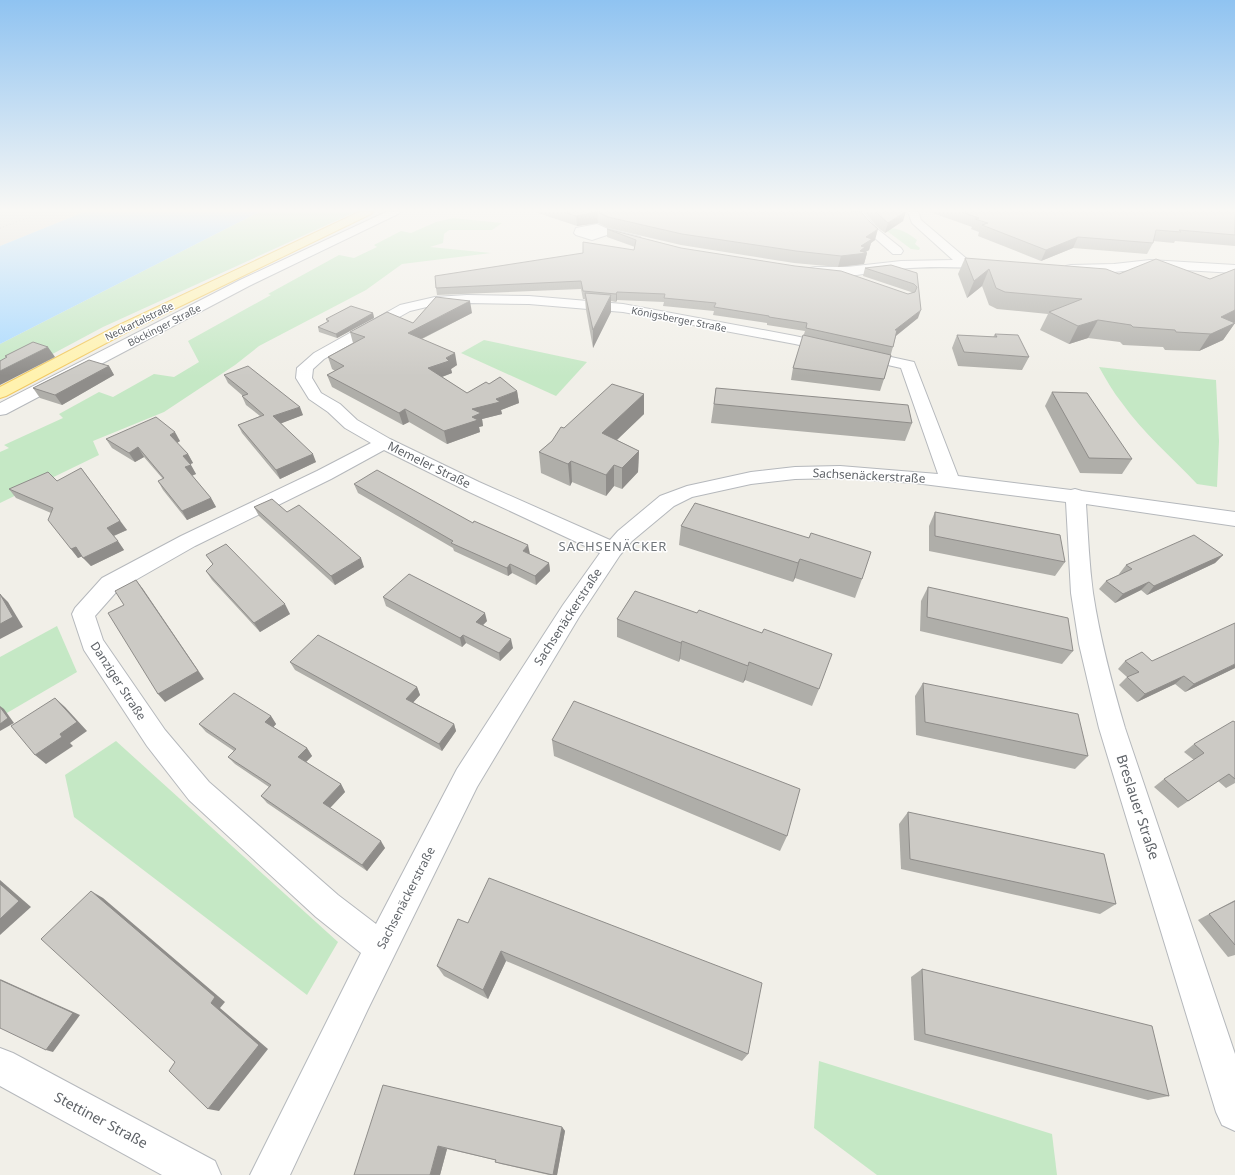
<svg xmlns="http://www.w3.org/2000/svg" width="1235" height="1175" font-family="'Noto Sans',sans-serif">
	<rect width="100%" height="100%" fill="#f1efe8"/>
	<path fill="#e0deda" d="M0 212H84L0 246Z"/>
	<g fill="#c5e8c5">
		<path d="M259 212H355L103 327 0 382V344Z"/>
		<path d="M453 218 502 223 492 230H449L444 234 443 243 430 247 491 253 402 264 366 290 259 346 235 365 164 412 93 441 99 455 0 503V452L9 448 4 445 63 418 59 414 99 392 113 397 154 374 174 377 199 362 188 341 271 295 268 294 339 255 354 258 377 247 374 245 401 231 411 233 436 222Z"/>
		<path d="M887 228C899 228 907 232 917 240L915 244 920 248 919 250 911 249 887 231Z"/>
		<path d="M484 340 587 362 556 396 461 353Z"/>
		<path d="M1099 367 1216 380 1219 441 1217 487 1197 484C1172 457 1143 433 1122 403 1113 392 1106 379 1099 367Z"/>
		<path d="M57 626 77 672 0 717V657Z"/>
		<path d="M116 741 338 942 307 995 74 817 65 775Z"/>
		<path d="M819 1061 1052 1134 1057 1175H877L814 1128Z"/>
	</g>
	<path fill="#aadaff" d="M84 212H259L0 344V246Z"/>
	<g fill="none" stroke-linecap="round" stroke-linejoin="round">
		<g stroke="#b5b8bc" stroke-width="2">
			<g id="minor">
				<path d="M386 212H400L398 214 249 286 6 414 0 415V403L240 280Z"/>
				<path d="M852 212H863L876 228 901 248 903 251 901 254H893L868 232Z"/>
				<path d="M908 212H918L921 220 968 260 996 262 998 265 996 268 992 269C961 267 930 266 899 269 871 272 839 281 810 274L809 271 810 268 815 267H847L901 261 953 260 912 223Z"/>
				<path d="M597 224 608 229 640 237 642 240 640 243 636 244 607 235 592 240 576 235 574 233 576 228Z"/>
				<path d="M1150 260 1235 265V273L1150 268 1114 272 1071 273 1066 272 1065 269 1066 266 1071 265 1114 264Z"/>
				<path d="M467 295 529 296 623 304 795 336 914 362 958 476 1071 490 1075 489 1082 491 1235 512V526L1086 504C1088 534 1089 564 1093 593 1100 639 1112 684 1125 728L1235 1054V1131L1222 1125 1216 1112 1099 728 1091 695 1079 644 1071 593 1066 502 915 483 840 478 795 479 751 484 692 497 674 506 632 541 620 555 579 617 477 787 368 1009 290 1175H250L361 953 316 917 189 800 147 746 84 650 72 614 75 608 102 578 181 536 317 471 371 443 345 428 328 412 309 399 296 378 297 368 314 353 400 305 435 297ZM467 303 529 304 623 312 795 344 901 368 938 474 840 466 795 467 751 472 687 486 660 496 618 531 610 540 479 482 390 439 357 420 340 404 321 393 312 378 313 369 324 359 410 311 435 305ZM384 450 465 490 600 553 563 605 457 769 376 924 338 895 209 782 165 730 103 640 95 616 118 590 195 546 331 479Z"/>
				<path d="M0 1048 13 1053 215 1161 221 1175H162L0 1086Z"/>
			</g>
		</g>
		<g stroke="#f2c960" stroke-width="2">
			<path id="primary" d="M359 212H373L371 214 127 332 6 396 0 398V387L117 326Z"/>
		</g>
		<use href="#minor" fill="#fff" fill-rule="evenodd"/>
		<use href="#primary" fill="#fff2af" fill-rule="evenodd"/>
		<path stroke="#b6b7b8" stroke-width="1.5" stroke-dasharray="0.5 3" stroke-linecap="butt" d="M0 228 43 212"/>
	</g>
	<g fill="#afaea9">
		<path d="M535 212H861L875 240 871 243 869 250 865 252 867 253 864 264 838 267 794 263 681 245 608 228 598 223 577 226Z"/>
		<path d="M865 212H905L903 221 885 233 877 227Z"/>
		<path d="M930 212H1235V246L1175 241 1174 243 1153 241V243L1147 254 1073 248 1041 261 978 236 979 232 971 229 972 227Z"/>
		<path d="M607 229 681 248 908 294 912 293 911 292 863 276 865 268 917 273 918 318 896 336 884 379 880 391 791 380 793 368 805 331 767 325V323L713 315 714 311 663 306 664 302 617 300 616 302 611 301V312L593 348 586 310 585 299H583L581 289 437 295 436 288 634 250 635 247 607 237Z"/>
		<path d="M965 258 1119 274 1210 279 1235 269V322H1234L1235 323 1223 340 1199 351 1165 350 1163 347 1123 345 1120 342 1088 338 1069 344 1040 330 1048 314 997 309 989 305 982 286 967 298 958 274Z"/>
		<path d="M373 313 374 318 337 338 319 332 318 327 327 322 326 319Z"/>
		<path d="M472 313 422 339 457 365 451 369 452 373 442 377 467 393 489 384 517 391 519 403 501 410 502 414 482 419 483 426 479 427 480 432 447 444 409 422 403 425 332 387 327 375 335 371 332 369 328 357 353 343 350 332 413 323Z"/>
		<path d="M995 334 1029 357 1022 370 958 366 952 348 957 335 993 337Z"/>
		<path d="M109 366 114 375 62 405 40 398 33 388Z"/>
		<path d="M224 375 303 415 281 423 316 462 280 479 242 433 238 425 260 416 246 405 242 396H243L228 383Z"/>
		<path d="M716 388 912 423 905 441 711 423Z"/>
		<path d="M1052 392 1132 459 1122 474 1080 473 1045 406Z"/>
		<path d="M644 394V414L617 440 639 451 638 472 622 489 614 486 606 496 572 482 570 486 541 473 539 452 552 441Z"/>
		<path d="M106 439 180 441 177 443 188 454 193 463 190 464 196 474 192 476 211 498 216 507 187 520 163 490 158 481 163 479 144 457 135 462 112 448Z"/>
		<path d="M57 481 127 530 114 536 124 550 91 566 82 556 78 558 71 549 51 513 16 498 9 489Z"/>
		<path d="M354 484 530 554 549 563 550 571 536 585 512 573 508 576 454 551 453 548 358 493Z"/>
		<path d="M695 503 862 579 855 598 795 578 793 582 679 545 681 526Z"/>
		<path d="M254 507 287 512 364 567 335 585 259 516Z"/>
		<path d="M935 512 1065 562 1055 576 929 551V526Z"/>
		<path d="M206 555 290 614 260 632 212 580 206 571 213 565Z"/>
		<path d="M1223 555 1215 563 1147 595 1141 590 1115 603 1099 589 1106 581 1120 574H1119L1126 565Z"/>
		<path d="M928 587 1073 651 1062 664 920 631 921 601Z"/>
		<path d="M635 591 819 689 812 706 745 680 743 683 680 659 679 662 617 637V619Z"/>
		<path d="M383 597 487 621 483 625 513 648 500 661 466 643 462 647 386 606Z"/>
		<path d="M1125 661H1152L1235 668 1185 692 1175 684 1137 702 1119 685 1127 677 1118 669Z"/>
		<path d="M290 662 417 687 420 695 413 702 454 724 456 731 442 751 295 670Z"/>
		<path d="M923 683 1088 756 1075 769 916 735 915 696Z"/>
		<path d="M271 716 276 724 273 727 307 748 312 756 306 762 341 784 345 792 330 808 385 848 367 871 267 803 261 796 269 787 235 764 228 757 234 751 206 732 199 724Z"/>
		<path d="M1235 722V783L1226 788 1218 781 1178 808 1154 787 1164 779 1194 760 1184 752 1194 744Z"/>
		<path d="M552 740 787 836 780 851 554 756Z"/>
		<path d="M908 812 1116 904 1100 914 901 869 899 824Z"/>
		<path d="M1235 900V955L1228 957 1198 920Z"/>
		<path d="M458 919 748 1054 742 1061 506 961 488 999 444 976 437 966Z"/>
		<path d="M922 969 1169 1096 1148 1100 914 1040 911 977Z"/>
		<path d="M383 1085 562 1127 565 1131 557 1175H549L501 1164 495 1162V1160L447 1149 440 1175Z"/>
	</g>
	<g fill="#8f8d8a">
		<path d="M597 212 598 223 577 226 576 216Z"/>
		<path d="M905 212H906L903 221 885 233 888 223Z"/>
		<path d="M878 229 875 240 871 243 869 250 864 253H867L864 264 838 267 841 256 861 246 866 237Z"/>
		<path d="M1078 237 1073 248 1041 261 1046 250Z"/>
		<path d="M989 269 982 286 967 298 974 281Z"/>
		<path d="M617 292V300L616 302V294Z"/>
		<path d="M611 295V312L593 348V330Z"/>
		<path d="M470 301 472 313 411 344 408 333Z"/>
		<path d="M921 310 918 318 893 338 895 330Z"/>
		<path d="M1235 310V322L1216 331 1235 323 1223 340 1199 351 1221 317Z"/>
		<path d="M373 313 374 318 337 338 336 334Z"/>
		<path d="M1098 320 1088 338 1069 344 1078 326Z"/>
		<path d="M48 347 55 357 0 385V371Z"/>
		<path d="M455 353 457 365 451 369 452 373 431 381 428 368Z"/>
		<path d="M109 366 114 375 62 405 55 395Z"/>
		<path d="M517 391 519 403 501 410 502 414 482 419 483 426 479 427 480 432 447 444 444 431 472 417V409Z"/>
		<path d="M644 394V414L602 454V433Z"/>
		<path d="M300 407 303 415 277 425 273 416Z"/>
		<path d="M405 409 409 422 403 425 399 413Z"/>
		<path d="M175 432 180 441 175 444 170 435Z"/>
		<path d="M138 447 144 457 135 462 129 453Z"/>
		<path d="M639 451 638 472 622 489V468Z"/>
		<path d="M188 454 193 463 188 465 183 456Z"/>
		<path d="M313 454 316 462 280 479 276 470Z"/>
		<path d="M571 461 572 482 570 486 568 464Z"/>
		<path d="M191 465 196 474 190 476 185 467Z"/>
		<path d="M614 465V486L606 496V475Z"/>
		<path d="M81 468 127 530 113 536 107 528Z"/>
		<path d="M211 498 216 507 187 520 182 511Z"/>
		<path d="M118 541 124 550 91 566 83 558Z"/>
		<path d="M528 545 530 554 523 551Z"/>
		<path d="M76 547 83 556 78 558 71 549Z"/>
		<path d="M1223 555 1215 563 1147 595 1154 586Z"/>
		<path d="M361 558 364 567 335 585 331 576Z"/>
		<path d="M800 559 795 578 793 582 798 563Z"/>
		<path d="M549 563 550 571 536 585 535 576Z"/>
		<path d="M510 564 512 573 508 576 507 568Z"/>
		<path d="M136 580 143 589 204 679 165 702 158 694Z"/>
		<path d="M1149 582 1141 590 1115 603 1123 594Z"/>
		<path d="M0 594 8 602 23 627 0 639Z"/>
		<path d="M285 604 290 614 260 632 254 623Z"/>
		<path d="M485 613 487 621 478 630 476 622Z"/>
		<path d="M463 635 466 643 462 647 460 638Z"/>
		<path d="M511 639 513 648 500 661 499 653Z"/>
		<path d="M682 641 680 659 679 662 681 643Z"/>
		<path d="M749 662 745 680 743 683 748 666Z"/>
		<path d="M1235 664V668L1185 692 1194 684Z"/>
		<path d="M1184 676 1175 684 1137 702 1145 694Z"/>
		<path d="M417 687 420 695 410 706 406 699Z"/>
		<path d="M55 698 65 707 87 731 70 743 73 746 46 764 35 755 60 734Z"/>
		<path d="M0 706 4 709 14 723 0 731Z"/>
		<path d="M271 716 276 724 271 730 265 722Z"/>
		<path d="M454 724 456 731 442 751 439 744Z"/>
		<path d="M307 748 312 756 304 764 298 757Z"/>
		<path d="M341 784 345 792 328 810 323 803Z"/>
		<path d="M381 841 385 848 367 871 362 865Z"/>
		<path d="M0 880 31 907 0 935Z"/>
		<path d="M91 891 103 898 225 1002 220 1008 268 1049 219 1111 208 1109 211 1003Z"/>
		<path d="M501 951 506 961 488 999 483 990Z"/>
		<path d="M0 979 80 1015 53 1052 46 1050Z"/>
		<path d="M562 1127 565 1131 557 1175H553Z"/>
		<path d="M438 1146 447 1149 440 1175H430Z"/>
	</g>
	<g fill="#cccac5" stroke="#8f8d8a">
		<path d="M564 212H861L870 222 878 229 866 237 872 239 861 246 865 247 860 251 867 253 841 256 796 251 682 234 608 217 597 212 576 216Z"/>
		<path d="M876 212H905L888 223 880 216Z"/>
		<path d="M962 212H1235V235L1179 230 1181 232 1156 230 1153 243 1078 237 1046 250 982 225 988 223 975 219 979 218Z"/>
		<path d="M607 229 681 248 795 266 841 271 908 294 915 292 917 287 914 284 865 268 891 265 917 273 921 310 895 330H897L893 347 806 328 807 323 769 317V316L714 307 716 303 664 298 665 294 617 292 616 294 583 291 581 281 436 288 435 276 583 253V242L634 250 636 240Z"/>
		<path d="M965 258 1106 269 1119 274 1156 259 1210 279 1235 269V310L1221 317 1235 323 1211 334 1176 332 1175 330 1133 327 1131 325 1098 320 1078 326 1049 312 1082 299 1005 292 996 288 989 269 974 281Z"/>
		<path d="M585 293 611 295 593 330Z"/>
		<path d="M436 297 470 301 408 333 455 353 446 358 449 361 428 368 467 393 486 382 489 384 500 377 517 391 496 399 500 402 472 409 481 413 472 417 478 420 444 431 405 409 399 413 327 375 344 366 328 357 365 337 350 332 387 312 413 323Z"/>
		<path d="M351 306 373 313 336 334 318 327 329 321 326 319Z"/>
		<path d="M995 334 1018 335 1029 357 964 352 957 335 997 337Z"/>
		<path d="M803 335 891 355 884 379 793 368Z"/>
		<path d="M33 342 48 347 0 371V361L7 357 5 356Z"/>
		<path d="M89 360 109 366 55 395 33 388Z"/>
		<path d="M248 366 300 407 273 416 313 454 276 470 238 425 264 415 242 396 248 394 224 375Z"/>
		<path d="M612 384 644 394 602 433 639 451 622 468 614 465 606 475 571 461 568 464 539 452 552 441 561 427 564 428Z"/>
		<path d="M716 388 908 405 912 423 714 404Z"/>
		<path d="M1052 392 1087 393 1132 459 1089 458Z"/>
		<path d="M156 417 175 432 170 435 188 454 183 456 191 465 185 467 211 498 182 511 158 481 164 478 138 447 129 453 106 439Z"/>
		<path d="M81 468 120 521 107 528 118 541 83 558 76 547 71 549 48 520 53 508 9 489 48 472 57 481Z"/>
		<path d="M377 470 473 523 474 521 528 545 523 551 549 563 535 576 510 564 507 568 451 543 453 541 354 484Z"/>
		<path d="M272 499 287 512 299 505 361 558 331 576 254 507Z"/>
		<path d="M695 503 809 538 811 533 871 552 862 579 800 559 798 563 681 526Z"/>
		<path d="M935 512 1060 535 1065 562 935 536Z"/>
		<path d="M1194 535 1223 555 1154 586 1149 582 1123 594 1106 581 1132 569 1126 565Z"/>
		<path d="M226 544 285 604 254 623 206 571 213 564 206 555Z"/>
		<path d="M409 574 485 613 476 622 511 639 499 653 463 635 460 638 383 597Z"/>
		<path d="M136 580 198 671 158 694 108 613 124 605 115 591Z"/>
		<path d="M928 587 1068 618 1073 651 927 617Z"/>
		<path d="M635 591 697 613 699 610 762 633 764 629 832 654 819 689 749 662 748 666 682 641 681 643 617 619Z"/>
		<path d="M0 594 13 617 0 624Z"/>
		<path d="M1235 623V664L1194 684 1184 676 1145 694 1127 677 1139 672 1125 661 1142 652 1152 661Z"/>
		<path d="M318 635 417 687 406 699 454 724 439 744 290 662Z"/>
		<path d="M923 683 1078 714 1088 756 925 722Z"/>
		<path d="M234 693 271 716 265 722 307 748 298 757 341 784 323 803 381 841 362 865 261 796 271 785 228 757 236 749 199 724Z"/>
		<path d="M55 698 77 722 60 734 62 737 35 755 11 726Z"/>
		<path d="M574 701 800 789 787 836 552 740Z"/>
		<path d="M0 707 8 718 0 724Z"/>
		<path d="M1233 721 1235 722V779L1229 774 1188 801 1164 779 1204 753 1194 744Z"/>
		<path d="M908 812 1104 854 1116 904 910 859Z"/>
		<path d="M489 878 762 983 748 1054 501 951 483 990 437 966 458 919 468 923Z"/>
		<path d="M0 884 19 901 0 919Z"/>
		<path d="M91 891 215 997 211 1003 259 1045 208 1109 169 1071 175 1062 41 939Z"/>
		<path d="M1235 901V945L1209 914Z"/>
		<path d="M922 969 1152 1026 1169 1096 925 1034Z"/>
		<path d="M0 980 73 1013 46 1050 0 1028Z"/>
		<path d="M383 1085 562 1127 553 1175 495 1162 496 1160 438 1146 430 1175H354Z"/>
	</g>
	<linearGradient id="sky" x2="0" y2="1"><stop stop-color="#8fc3f1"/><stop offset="0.56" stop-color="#f9f8f5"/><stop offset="1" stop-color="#f9f8f5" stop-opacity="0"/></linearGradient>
	<rect width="1235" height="376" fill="url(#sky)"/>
	<g text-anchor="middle" stroke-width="3" stroke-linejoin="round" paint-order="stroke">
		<g font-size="10" fill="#5f6368" stroke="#fff">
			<text transform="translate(679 319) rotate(11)" y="4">Königsberger Straße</text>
			<text transform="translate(139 321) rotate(-26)" y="4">Neckartalstraße</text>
			<text transform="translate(164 325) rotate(-27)" y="4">Böckinger Straße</text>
		</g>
		<g font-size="12" fill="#5f6368" stroke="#fff">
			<text transform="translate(429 465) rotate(26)" y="4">Memeler Straße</text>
			<text transform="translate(869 476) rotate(3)" y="4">Sachsenäckerstraße</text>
			<text transform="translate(568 617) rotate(-57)" y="4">Sachsenäckerstraße</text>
			<text transform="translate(118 681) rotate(57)" y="4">Danziger Straße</text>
			<text transform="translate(406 898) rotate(-63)" y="4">Sachsenäckerstraße</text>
		</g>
		<g font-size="13" letter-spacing="1" fill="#70757a" stroke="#fff">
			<text x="613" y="551">SACHSENÄCKER</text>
		</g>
		<g font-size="14" fill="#5f6368" stroke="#fff">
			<text transform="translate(1138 807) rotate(72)" y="5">Breslauer Straße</text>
			<text transform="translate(101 1120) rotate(28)" y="5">Stettiner Straße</text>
		</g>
	</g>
</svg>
